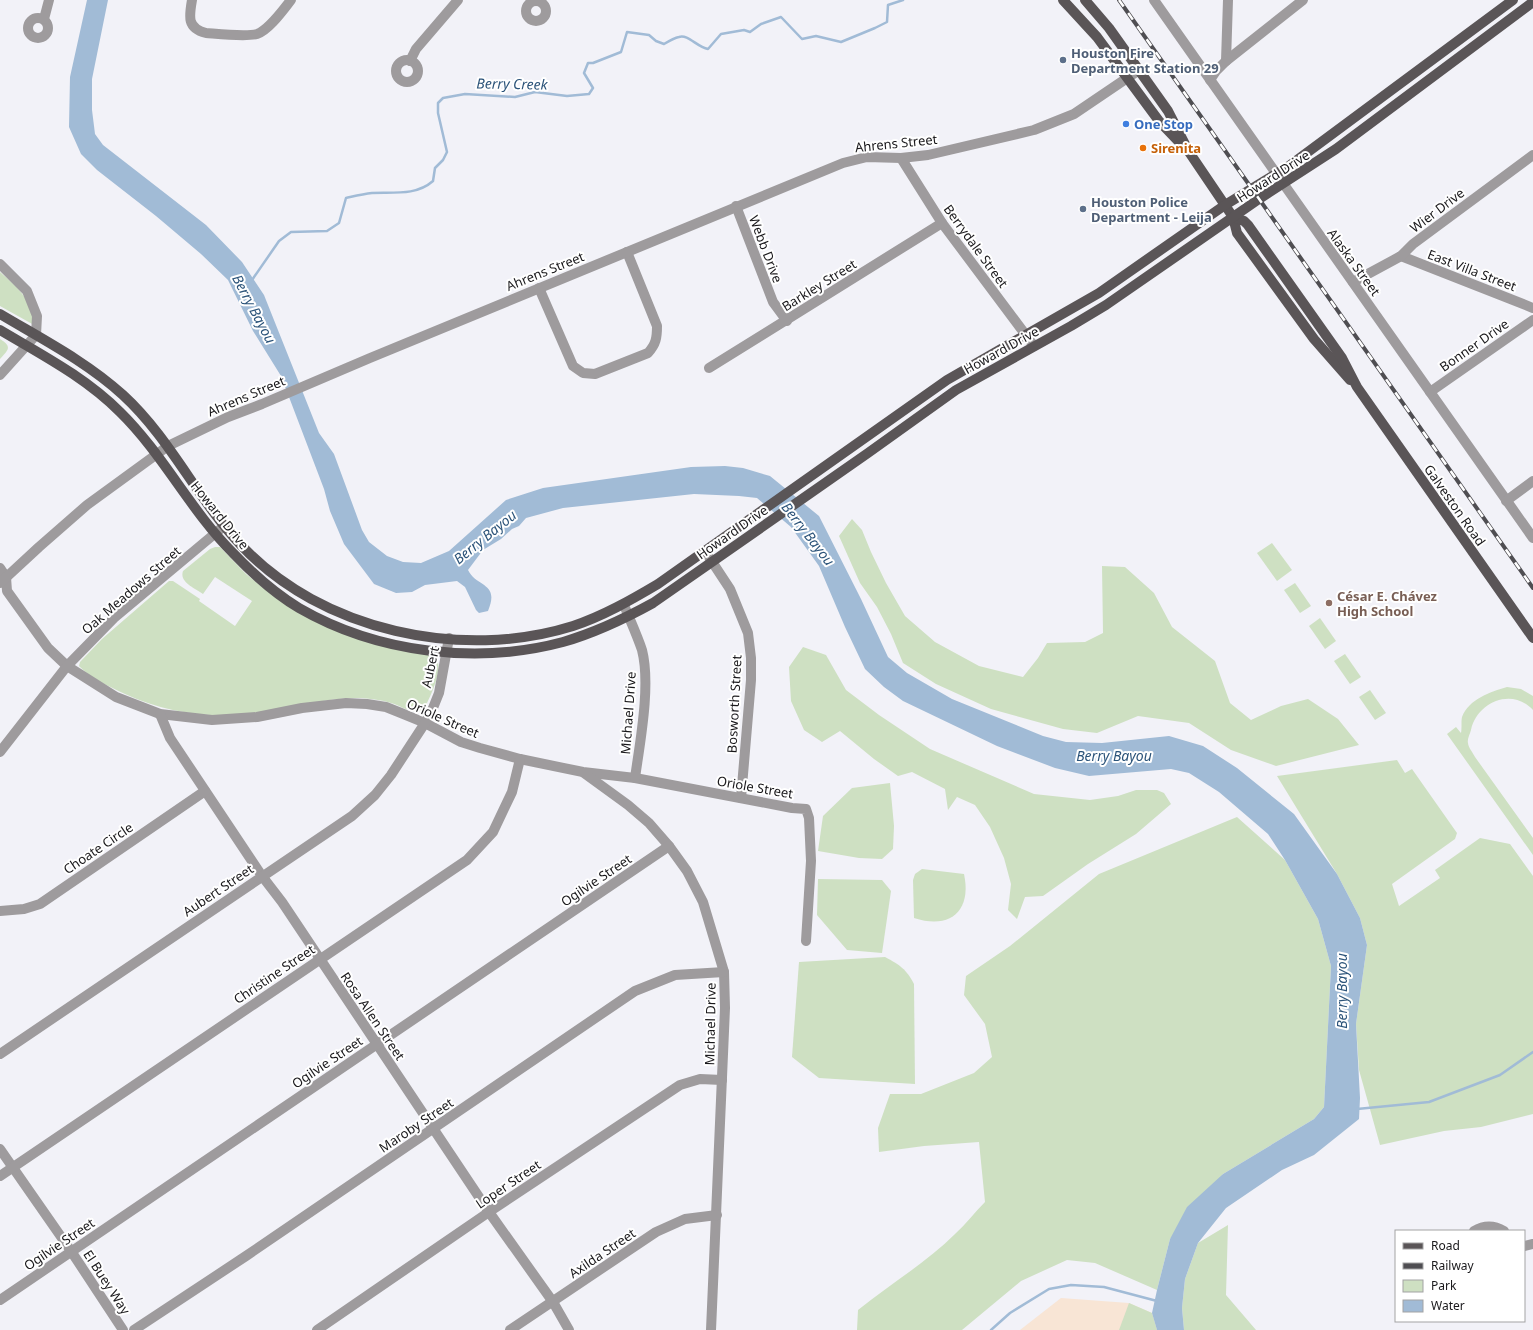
<svg xmlns="http://www.w3.org/2000/svg" width="1533" height="1330" font-family="'Noto Sans',sans-serif">
	<rect width="100%" height="100%" fill="#f2f2f8"/>
	<path fill="#f8e5d5" d="M1061 1298 1129 1303 1152 1313 1157 1330H1020Z"/>
	<g fill="#cee0c2">
		<path d="M0 272C16 286 35 302 34 325L0 306Z"/>
		<path d="M0 339C13 347 8 350 0 359Z"/>
		<path d="M852 519 862 530 871 552 886 583 905 616 935 642 979 666 1023 677 1038 658 1047 643 1085 642 1103 633 1102 566 1125 567 1154 593 1172 627 1215 661 1230 703 1251 720 1281 706 1308 699 1338 719 1359 745 1276 766 1231 750 1189 723 1138 716 1097 733 1063 729 991 709 936 684 903 663 891 634 877 607 860 583 839 536Z"/>
		<path d="M1272 543 1292 570 1277 581 1257 553Z"/>
		<path d="M215 547H220L246 574 271 594 299 612 432 655C434 657 436 658 437 660 443 670 429 701 423 710 412 715 402 706 391 703 382 700 371 699 361 698 325 697 291 709 256 713 211 719 166 713 125 694 110 687 90 678 79 666L80 662 102 639 169 581H173L200 599 199 601 235 626 252 601 215 577 203 594C195 588 179 582 183 571L210 549Z"/>
		<path d="M1295 583 1311 606 1300 613 1284 590Z"/>
		<path d="M1320 618 1336 641 1325 649 1309 626Z"/>
		<path d="M803 647 826 655 846 690 879 715 930 749 1034 794 1090 800 1118 796 1136 790H1157L1164 793 1171 804 1136 834 1088 864 1043 896 1025 897 1017 919 1008 910 1011 884 1004 858 990 827 975 805 957 797 948 810 945 789 912 772 898 776 874 759 840 731 822 742 804 730 791 701 789 667Z"/>
		<path d="M1345 654 1361 677 1350 684 1334 661Z"/>
		<path d="M1507 687 1521 689 1533 696V710C1512 687 1477 702 1471 730 1470 734 1467 739 1468 743 1468 747 1473 753 1475 757L1533 838V855L1447 734 1456 727 1461 733C1462 728 1461 721 1462 717 1469 699 1490 692 1507 687Z"/>
		<path d="M1370 690 1386 713 1375 720 1359 697Z"/>
		<path d="M1397 760 1405 773 1412 769 1457 833 1455 839 1392 884 1399 906 1440 878 1435 870 1480 838 1510 844 1533 876V1114L1481 1127 1444 1131 1380 1145 1359 1070 1356 1024 1367 945 1360 918 1337 874 1277 776Z"/>
		<path d="M890 783 894 826 893 849 882 859 859 858 818 851 823 816 852 788Z"/>
		<path d="M1237 817 1285 860 1318 919 1331 966 1324 1107 1314 1119 1223 1174 1170 1239 1157 1290 1095 1263 1067 1260 1021 1281 962 1330H857L858 1310C890 1284 926 1263 955 1234 966 1224 975 1212 985 1202L979 1142 924 1146 879 1152 878 1128 890 1094H921L974 1073 992 1057 985 1024 964 995 966 976 1010 946 1099 874Z"/>
		<path d="M922 869 964 874C972 911 950 930 914 918L913 880 915 874Z"/>
		<path d="M818 879 882 880 891 891 882 953 847 950 817 915Z"/>
		<path d="M885 957C900 965 906 969 914 984L915 1084 819 1078 792 1057 799 962Z"/>
		<path d="M1228 1225 1226 1295 1256 1330H1184L1182 1308 1185 1279 1198 1243Z"/>
		<path d="M1129 1303 1152 1313 1157 1330H1119Z"/>
	</g>
	<path fill="#a1bbd6" d="M87 0H108L92 79V110L95 134 103 145 206 225 242 262 264 295 319 433 334 454 362 530 369 542 387 556 403 562 421 563 449 551 506 500 543 488 691 467 725 466 743 468 770 476 819 516 861 599 888 657 907 673 952 699 1043 736 1066 742 1102 743 1169 736 1203 746 1237 768 1294 814 1337 874 1360 918 1367 945 1356 1024 1360 1098 1359 1119 1314 1155 1282 1170 1226 1208 1198 1243 1185 1279 1182 1308 1184 1330H1157L1152 1313 1157 1290 1170 1239 1187 1207 1223 1174 1314 1119 1324 1107 1331 966 1318 919 1285 860 1268 834 1219 792 1189 773 1171 769 1089 776 1055 768 997 746 903 701 884 687 865 669 845 627 819 566 791 527 757 498 739 496 694 494 563 508 526 518 519 526 512 529 501 539 483 550 468 570C477 588 500 582 488 611L479 613 476 610 465 587 457 581 425 585 412 592 396 593 374 584 344 544 330 511 324 489 281 376 253 331 228 280 201 254 156 216 97 170 81 154 69 127 70 77Z"/>
	<g fill="none" stroke-linecap="round" stroke-linejoin="round">
		<g stroke="#a1bbd6" stroke-width="2.5">
			<path d="M252 280 279 241 291 232 327 231 339 223 346 198C355 196 363 194 372 193 393 192 416 196 433 181L435 168 443 160 447 152 438 113V103L443 98 465 94 515 97 535 92 567 96 589 94 593 88 584 73 588 63H593L621 52 627 32 649 35 656 41 664 44C669 41 674 38 679 37 688 34 697 47 708 49L721 34 744 30 750 32 761 24 781 17 802 39 816 36 841 42 875 28 887 22 888 5 903 0"/>
			<path d="M1357 1109 1429 1102 1500 1075 1533 1052"/>
			<path d="M991 1330 1010 1313 1049 1289 1071 1285 1104 1287 1157 1301"/>
		</g>
		<g stroke="#9e9b9d" stroke-width="10">
			<path d="M192 0C189 17 187 28 206 33 219 34 246 37 257 34 269 30 283 10 291 0"/>
			<path d="M1154 0 1533 538"/>
			<circle cx="536" cy="11" r="10"/>
			<circle cx="38" cy="28" r="10"/>
			<path d="M44 19 49 0"/>
			<circle cx="407" cy="71" r="11"/>
			<path d="M410 61 416 49 458 0"/>
			<path d="M1226 61 1228 0"/>
			<path d="M1210 80 1216 71 1226 61 1303 0"/>
			<path d="M901 158 942 223 1034 346"/>
			<path d="M736 206 773 302 787 321"/>
			<path d="M1401 256 1533 308"/>
			<path d="M0 264 27 291 37 316 36 335 0 375"/>
			<path d="M1353 282 1401 256 1413 244 1533 155"/>
			<path d="M539 288 573 366 583 373 595 374 648 353C656 344 657 338 657 326L627 252"/>
			<path d="M709 368 942 223"/>
			<path d="M1430 392 1533 320"/>
			<path d="M1506 501 1533 481"/>
			<path d="M705 551 730 589 748 633 751 658V680L741 798"/>
			<path d="M0 568 6 577 7 591 48 648 67 666 116 697 160 714 212 720 257 717 302 708 346 703 367 704 386 707 401 713 425 723 461 742 480 748 520 759 583 772 635 778 792 808 806 809 809 818 811 861 806 941"/>
			<path d="M0 583 39 547 87 505 168 446 228 417 262 404 370 358 843 163 867 157 901 158 928 155 1034 130 1074 114 1139 70"/>
			<path d="M624 605C630 620 637 635 642 650 651 685 640 742 635 778"/>
			<path d="M160 714 170 738 262 876 282 902 489 1212 553 1302 569 1330"/>
			<path d="M0 752 67 666 114 618 224 526"/>
			<path d="M584 773 628 805 649 823 669 846 687 871 703 902 724 972 725 1008 711 1330"/>
			<path d="M0 911 24 909 40 904 205 791"/>
			<path d="M0 1054 352 816 375 795 391 775 425 723 433 708 439 693 449 638"/>
			<path d="M0 1149 71 1251 123 1330"/>
			<path d="M0 1176 467 860 493 832 512 792 520 759"/>
			<path d="M1474 1231C1484 1225 1494 1225 1504 1231"/>
			<path d="M1524 1246 1533 1244"/>
			<path d="M0 1300 669 846"/>
			<path d="M134 1330 246 1256 635 991 675 975 724 972"/>
			<path d="M317 1330 489 1212 680 1085 700 1079 722 1080"/>
			<path d="M510 1330 656 1232 685 1219 717 1215"/>
		</g>
		<g stroke="#5a5557" stroke-width="10">
			<path d="M1063 0 1097 37 1159 121 1181 144"/>
			<path d="M1085 0 1109 28 1168 111 1189 152 1233 217 1237 233 1314 339 1350 380"/>
			<path d="M1233 217 1244 221 1248 225 1342 358 1357 387 1533 638"/>
			<path d="M0 314C42 339 87 362 123 395 171 439 197 499 241 545 321 631 462 661 573 626 603 616 631 600 658 584L947 380 1099 293 1225 205 1289 166 1513 0"/>
			<path d="M0 330C42 355 85 377 120 412 163 454 190 510 233 553 253 574 274 593 299 608 377 653 477 665 563 642 594 633 624 619 653 603L868 453 956 390 1071 326 1106 305 1259 199 1336 149 1533 2"/>
		</g>
		<g stroke="#4f4e52" stroke-width="4">
			<path id="rail" d="M1119 0 1533 588"/>
		</g>
		<use href="#rail" stroke="#fff" stroke-width="2.5" stroke-dasharray="8" stroke-linecap="butt"/>
	</g>
	<g fill="#5c6f8a" stroke="#fff" stroke-width="1.5">
		<circle cx="1063" cy="60" r="4"/>
		<circle cx="1083" cy="209" r="4"/>
	</g>
	<circle fill="#3f7fe0" stroke="#fff" stroke-width="1.5" cx="1126" cy="124" r="4"/>
	<circle fill="#e8710a" stroke="#fff" stroke-width="1.5" cx="1143" cy="148" r="4"/>
	<circle fill="#8d6e63" stroke="#fff" stroke-width="1.5" cx="1329" cy="603" r="4"/>
	<g text-anchor="middle" stroke-width="4" stroke-linejoin="round" paint-order="stroke">
		<g font-size="13" font-weight="bold" fill="#4e5e75" stroke="#fff" text-anchor="start">
			<text x="1071" y="58">Houston Fire<tspan x="1071" dy="15">Department Station 29</tspan></text>
			<text x="1091" y="207">Houston Police<tspan x="1091" dy="15">Department - Leija</tspan></text>
		</g>
		<g font-size="13" font-weight="bold" fill="#366cbe" stroke="#fff" text-anchor="start">
			<text x="1134" y="129">One Stop</text>
		</g>
		<g font-size="13" fill="#19181b" stroke="#fff">
			<text transform="translate(896 143) rotate(-6)" y="5">Ahrens Street</text>
			<text transform="translate(1273 176) rotate(-33)" y="5">Howard Drive</text>
			<text transform="translate(1437 210) rotate(-37)" y="5">Wier Drive</text>
			<text transform="translate(976 246) rotate(54)" y="5">Berrydale Street</text>
			<text transform="translate(766 249) rotate(69)" y="5">Webb Drive</text>
			<text transform="translate(1354 262) rotate(54)" y="5">Alaska Street</text>
			<text transform="translate(1472 270) rotate(21)" y="5">East Villa Street</text>
			<text transform="translate(545 271) rotate(-22)" y="5">Ahrens Street</text>
			<text transform="translate(819 285) rotate(-32)" y="5">Barkley Street</text>
			<text transform="translate(1474 345) rotate(-35)" y="5">Bonner Drive</text>
			<text transform="translate(1001 350) rotate(-29)" y="5">Howard Drive</text>
			<text transform="translate(246 396) rotate(-23)" y="5">Ahrens Street</text>
			<text transform="translate(1455 505) rotate(55)" y="5">Galveston Road</text>
			<text transform="translate(220 515) rotate(51)" y="5">Howard Drive</text>
			<text transform="translate(732 532) rotate(-35)" y="5">Howard Drive</text>
			<text transform="translate(131 590) rotate(-41)" y="5">Oak Meadows Street</text>
			<text transform="translate(430 667) rotate(-78)" y="5">Aubert</text>
			<text transform="translate(734 704) rotate(-87)" y="5">Bosworth Street</text>
			<text transform="translate(628 713) rotate(-86)" y="5">Michael Drive</text>
			<text transform="translate(443 718) rotate(24)" y="5">Oriole Street</text>
			<text transform="translate(755 787) rotate(10)" y="5">Oriole Street</text>
			<text transform="translate(98 848) rotate(-34)" y="5">Choate Circle</text>
			<text transform="translate(596 880) rotate(-34)" y="5">Ogilvie Street</text>
			<text transform="translate(218 890) rotate(-34)" y="5">Aubert Street</text>
			<text transform="translate(274 974) rotate(-34)" y="5">Christine Street</text>
			<text transform="translate(373 1016) rotate(56)" y="5">Rosa Allen Street</text>
			<text transform="translate(710 1024) rotate(-89)" y="5">Michael Drive</text>
			<text transform="translate(327 1062) rotate(-34)" y="5">Ogilvie Street</text>
			<text transform="translate(416 1125) rotate(-34)" y="5">Maroby Street</text>
			<text transform="translate(508 1184) rotate(-34)" y="5">Loper Street</text>
			<text transform="translate(59 1244) rotate(-34)" y="5">Ogilvie Street</text>
			<text transform="translate(602 1253) rotate(-34)" y="5">Axilda Street</text>
			<text transform="translate(107 1282) rotate(57)" y="5">El Buey Way</text>
		</g>
		<g font-size="13" font-weight="bold" fill="#c56008" stroke="#fff" text-anchor="start">
			<text x="1151" y="153">Sirenita</text>
		</g>
		<g font-size="13" font-weight="bold" fill="#785e54" stroke="#fff" text-anchor="start">
			<text x="1337" y="601">César E. Chávez<tspan x="1337" dy="15">High School</tspan></text>
		</g>
		<g font-size="14" font-style="italic" fill="#2b5379" stroke="#fff">
			<text transform="translate(512 84) rotate(1)" y="5">Berry Creek</text>
			<text transform="translate(254 309) rotate(62)" y="5">Berry Bayou</text>
			<text transform="translate(808 534) rotate(52)" y="5">Berry Bayou</text>
			<text transform="translate(485 537) rotate(-39)" y="5">Berry Bayou</text>
			<text x="1114" y="761">Berry Bayou</text>
			<text transform="translate(1342 991) rotate(-90)" y="5">Berry Bayou</text>
		</g>
	</g>
	<rect x="1395" y="1230" width="130" height="92" fill="#ffffff" stroke="#a3a3a4"/>
	<rect x="1403" y="1243" width="20" height="6" fill="#5a5557" stroke="#a3a3a4"/>
	<text x="1431" y="1250" font-size="12" fill="#19181b">Road</text>
	<rect x="1403" y="1263" width="20" height="6" fill="#4f4e52" stroke="#a3a3a4"/>
	<text x="1431" y="1270" font-size="12" fill="#19181b">Railway</text>
	<rect x="1403" y="1280" width="20" height="12" fill="#cee0c2" stroke="#a3a3a4"/>
	<text x="1431" y="1290" font-size="12" fill="#19181b">Park</text>
	<rect x="1403" y="1300" width="20" height="12" fill="#a1bbd6" stroke="#a3a3a4"/>
	<text x="1431" y="1310" font-size="12" fill="#19181b">Water</text>
</svg>
